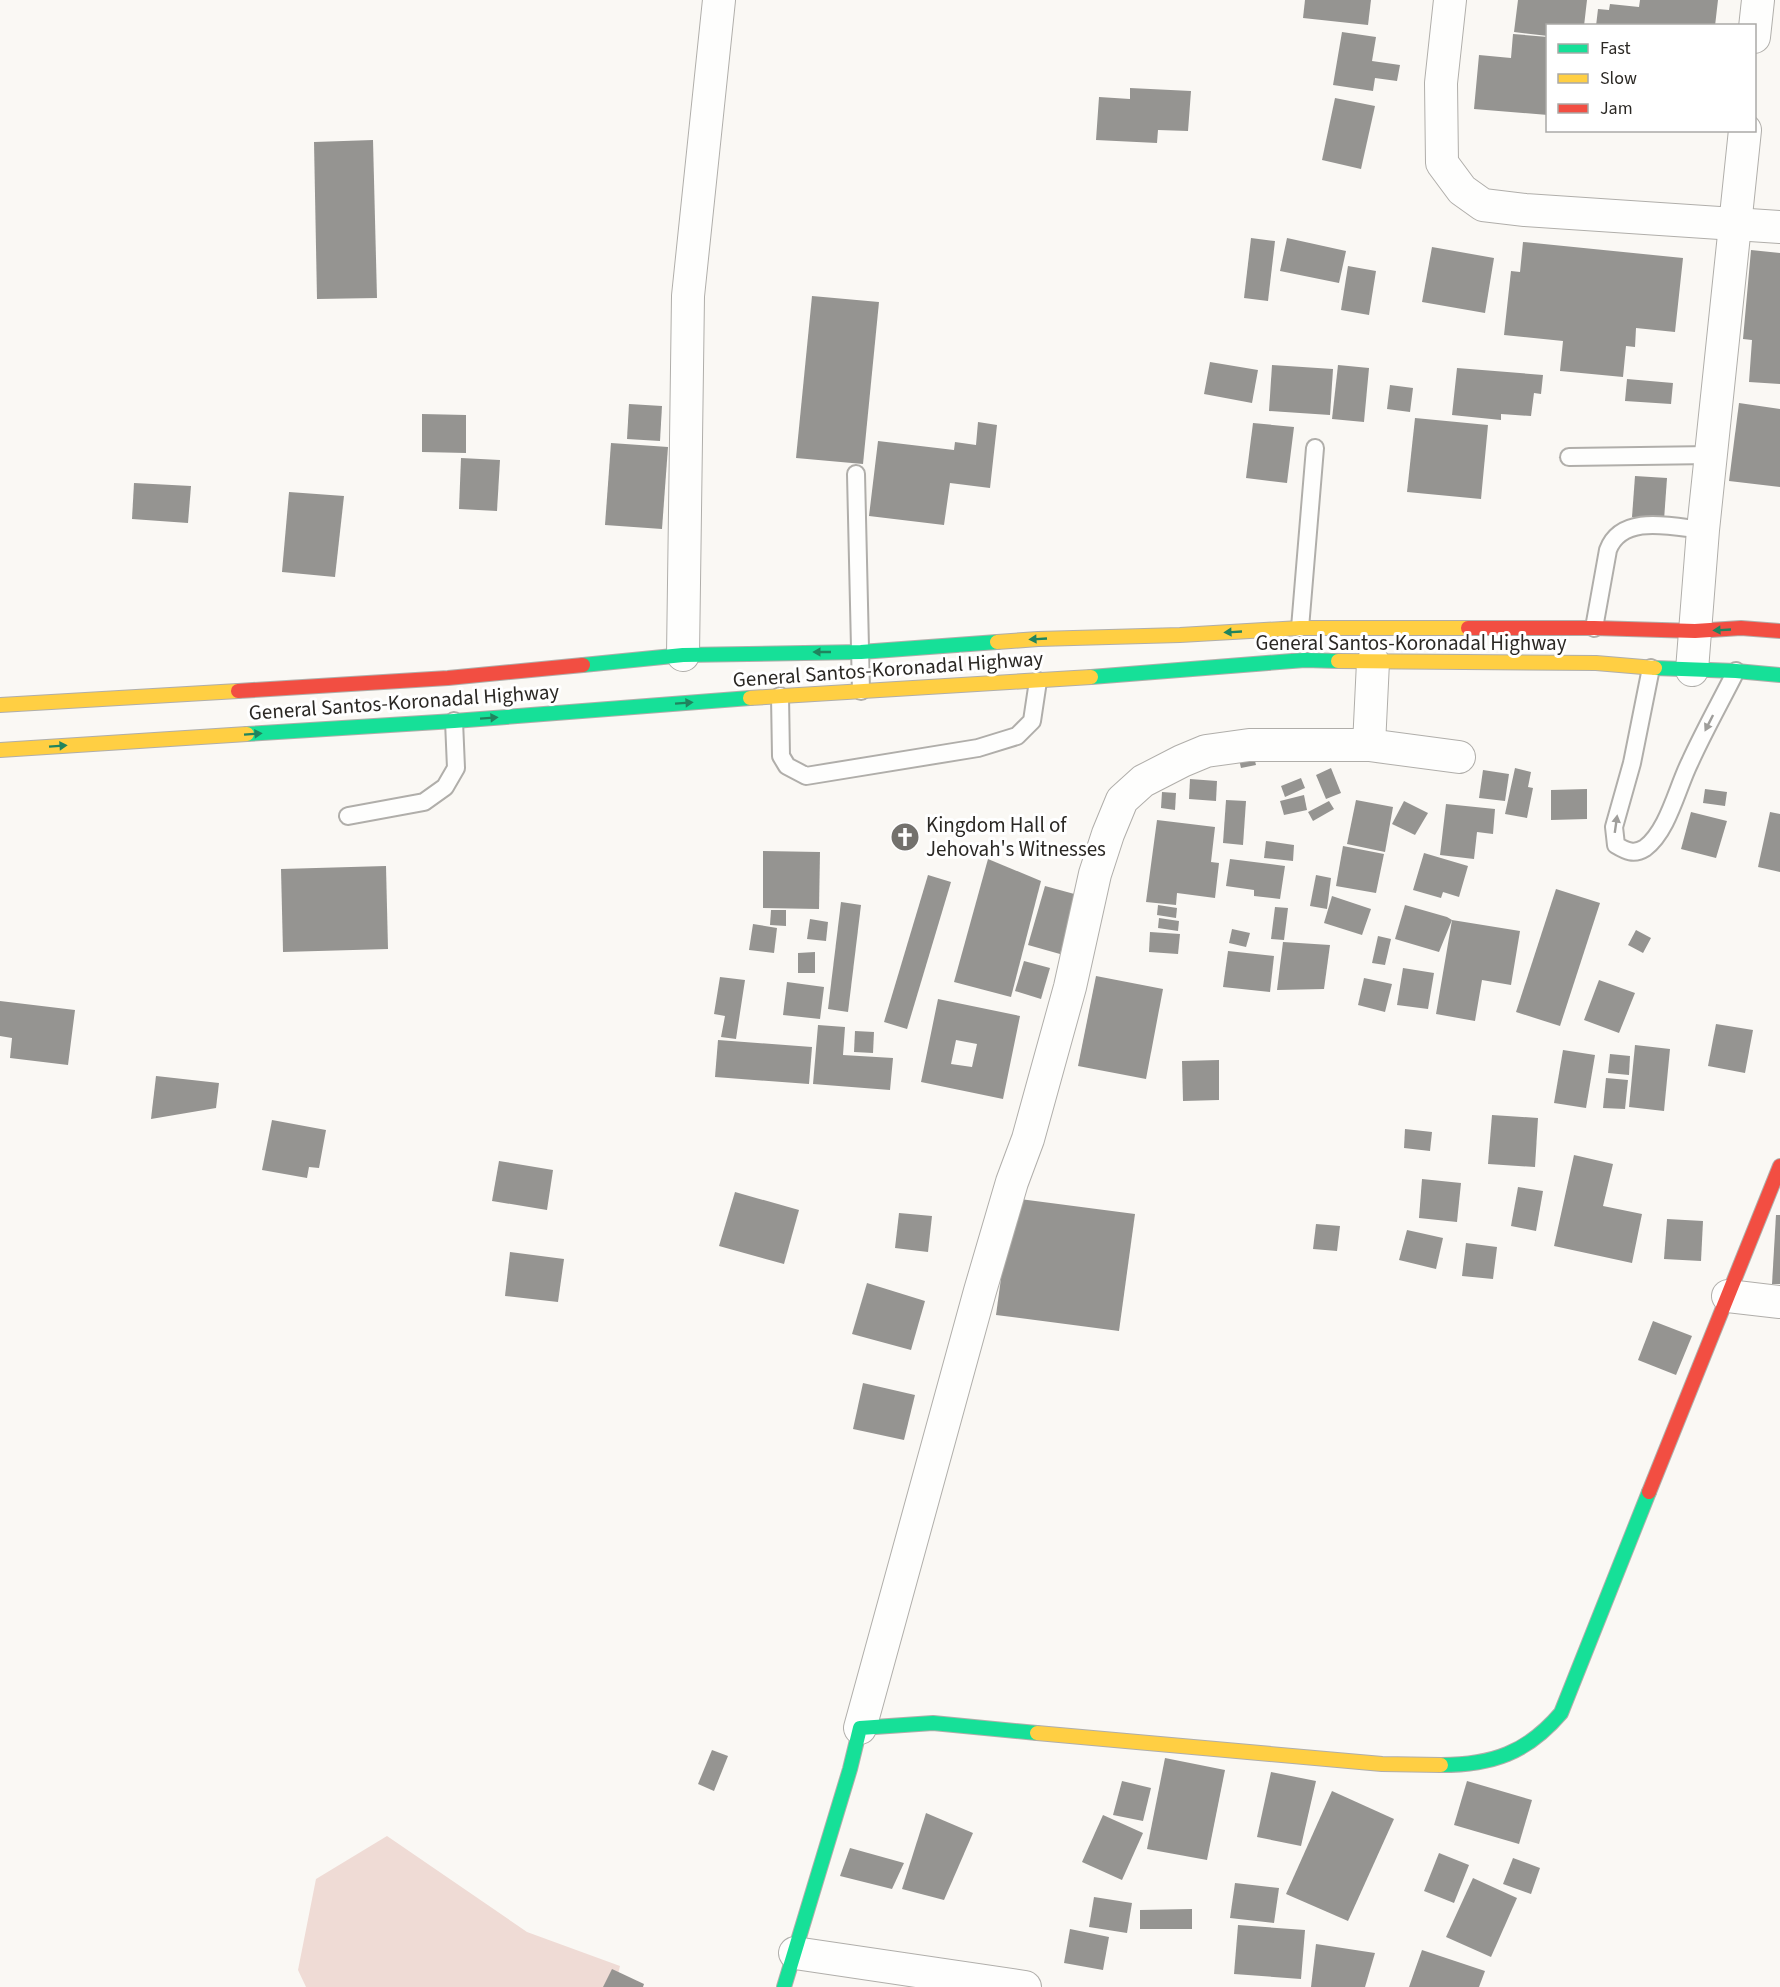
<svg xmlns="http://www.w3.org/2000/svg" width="1780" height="1987" font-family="'Source Sans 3',sans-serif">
	<rect width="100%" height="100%" fill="#faf8f4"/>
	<path fill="#efdbd5" d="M387 1836 527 1932 620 1966 615 1987H306L298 1970 316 1879Z"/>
	<g fill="#959491" fill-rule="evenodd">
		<path d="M1305 0H1371L1368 25 1303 18Z"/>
		<path d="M1518 0H1587L1584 26H1548V36L1514 32Z"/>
		<path d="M1640 0H1718L1715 26H1596L1598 9 1609 10 1610 4 1639 7Z"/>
		<path d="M1342 32 1376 37 1372 61 1400 65 1397 81 1375 78 1373 91 1333 85Z"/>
		<path d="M1513 34 1548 37V115L1474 109 1479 55 1511 58Z"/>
		<path d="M1130 88 1191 91 1188 131 1158 130 1157 143 1096 140 1099 97 1130 99Z"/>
		<path d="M1335 98 1375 106 1361 169 1322 160Z"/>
		<path d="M373 140 377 298 317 299 314 142Z"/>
		<path d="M1251 238 1275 241 1268 301 1244 298Z"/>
		<path d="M1287 238 1346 251 1339 283 1280 271Z"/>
		<path d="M1523 242 1683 258 1675 332 1636 328 1635 347 1626 346 1623 377 1560 371 1563 341 1504 335 1511 271 1520 272Z"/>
		<path d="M1432 247 1494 258 1485 313 1422 302Z"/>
		<path d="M1751 250 1780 253V384L1749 382 1752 340 1743 339Z"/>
		<path d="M1348 266 1376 271 1369 315 1341 310Z"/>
		<path d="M812 296 879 302 863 464 796 458Z"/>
		<path d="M1210 362 1258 370 1252 403 1204 394Z"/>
		<path d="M1272 365 1333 369 1330 415 1269 411Z"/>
		<path d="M1338 365 1369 368 1364 422 1332 419Z"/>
		<path d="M1457 368 1543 375 1541 394 1534 393 1531 416 1501 414V420L1452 415Z"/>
		<path d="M1627 379 1673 383 1671 404 1625 401Z"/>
		<path d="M1390 385 1413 388 1410 412 1387 409Z"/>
		<path d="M1739 403 1780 409V487L1729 481Z"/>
		<path d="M629 404 662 406 660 441 627 439Z"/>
		<path d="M422 414 466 415V453L422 452Z"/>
		<path d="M1415 418 1488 425 1481 499 1407 492Z"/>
		<path d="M978 422 997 425 990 488 950 483 944 525 869 516 878 441 954 450 955 442 976 445Z"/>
		<path d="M1253 423 1294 427 1287 483 1246 478Z"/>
		<path d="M611 443 668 447 662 529 605 525Z"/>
		<path d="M461 458 500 460 497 511 459 509Z"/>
		<path d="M1635 476 1667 478 1664 520 1632 517Z"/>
		<path d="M134 483 191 486 188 523 132 519Z"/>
		<path d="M289 492 344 496 335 577 282 572Z"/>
		<path d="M1252 748 1256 765 1241 768 1237 751Z"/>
		<path d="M1331 768 1341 793 1326 799 1316 775Z"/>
		<path d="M1515 768 1531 772 1528 787 1533 788 1527 818 1505 814Z"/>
		<path d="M1483 770 1509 774 1505 801 1479 798Z"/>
		<path d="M1301 778 1305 788 1285 797 1281 786Z"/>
		<path d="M1190 779 1217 781 1216 801 1189 799Z"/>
		<path d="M1587 789V819L1551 820V790Z"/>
		<path d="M1705 789 1727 792 1725 806 1703 803Z"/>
		<path d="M1162 792 1176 793 1175 810 1161 808Z"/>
		<path d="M1304 795 1307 810 1284 815 1280 801Z"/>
		<path d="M1226 800 1246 801 1243 845 1223 843Z"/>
		<path d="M1356 800 1393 807 1385 852 1347 844Z"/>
		<path d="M1329 801 1334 809 1313 821 1308 812Z"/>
		<path d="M1404 801 1428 813 1415 835 1392 824Z"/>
		<path d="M1446 804 1495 809 1493 834 1477 832 1474 859 1440 855Z"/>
		<path d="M1691 812 1727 821 1716 858 1681 849Z"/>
		<path d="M1770 812 1780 814V872L1758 867Z"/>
		<path d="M1157 820 1215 827 1211 862 1219 863 1215 898 1177 893 1176 905 1146 902Z"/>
		<path d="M1266 841 1294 845 1293 861 1264 858Z"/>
		<path d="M1343 846 1384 854 1376 893 1336 886Z"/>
		<path d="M763 851 820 852 819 909 763 908Z"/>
		<path d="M1424 853 1468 866 1459 897 1443 892 1441 898 1413 890Z"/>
		<path d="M988 859 1041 881 1011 997 954 982Z"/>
		<path d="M1230 859 1285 866 1280 899 1254 896V890L1226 886Z"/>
		<path d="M386 866 388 949 283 952 281 869Z"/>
		<path d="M928 875 951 882 907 1029 884 1022Z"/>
		<path d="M1316 875 1331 878 1327 909 1310 906Z"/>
		<path d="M1045 886 1078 895 1060 954 1028 945Z"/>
		<path d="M1556 889 1600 903 1560 1026 1516 1012Z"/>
		<path d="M1332 896 1371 909 1362 935 1324 923Z"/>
		<path d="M841 902 861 905 848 1012 828 1009Z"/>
		<path d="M1158 905 1177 908 1176 918 1157 915Z"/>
		<path d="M1405 905 1447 917 1452 920 1439 952 1395 939Z"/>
		<path d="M1275 907 1288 908 1284 940 1271 939Z"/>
		<path d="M771 910H786V926L770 925Z"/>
		<path d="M1159 918 1179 921 1178 931 1158 928Z"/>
		<path d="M810 919 828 922 826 941 807 939Z"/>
		<path d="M1452 920 1520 931 1511 985 1482 980 1475 1021 1436 1014Z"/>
		<path d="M753 924 777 928 774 953 749 950Z"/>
		<path d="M1232 929 1250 933 1246 947 1229 943Z"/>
		<path d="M1636 930 1651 938 1643 953 1628 945Z"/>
		<path d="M1150 932 1180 934 1178 954 1149 952Z"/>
		<path d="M1378 936 1391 939 1385 965 1372 963Z"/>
		<path d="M1283 942 1330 945 1324 989 1277 990Z"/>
		<path d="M1228 951 1274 956 1270 992 1223 987Z"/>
		<path d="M815 952V973H798V953Z"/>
		<path d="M1024 961 1050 968 1041 999 1015 991Z"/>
		<path d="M1403 968 1434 973 1428 1009 1397 1005Z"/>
		<path d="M1096 976 1163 989 1146 1079 1078 1066Z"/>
		<path d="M720 977 745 980 736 1039 721 1037 725 1016 714 1014Z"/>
		<path d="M1364 978 1392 984 1385 1012 1358 1005Z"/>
		<path d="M1599 980 1635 993 1619 1033 1584 1020Z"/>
		<path d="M787 982 824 987 820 1019 783 1015Z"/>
		<path d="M938 999 1020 1016 1003 1099 921 1082ZM956 1040 977 1044 972 1067 951 1064Z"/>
		<path d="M0 1001 75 1010 68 1065 10 1058 12 1038 0 1036Z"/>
		<path d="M1716 1024 1753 1030 1745 1073 1708 1066Z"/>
		<path d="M818 1025 845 1027 843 1055 893 1058 890 1090 813 1084Z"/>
		<path d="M855 1031 874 1032 873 1053 854 1052Z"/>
		<path d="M718 1040 812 1047 809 1084 715 1077Z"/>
		<path d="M1635 1045 1670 1049 1664 1111 1629 1107Z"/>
		<path d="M1563 1050 1595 1055 1586 1108 1554 1103Z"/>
		<path d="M1610 1054 1630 1056 1629 1075 1608 1073Z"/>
		<path d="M1219 1060V1100L1183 1101 1182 1061Z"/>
		<path d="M156 1076 219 1083 216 1108 151 1119Z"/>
		<path d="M1606 1078 1628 1080 1625 1109 1603 1108Z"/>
		<path d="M1492 1115 1538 1118 1535 1167 1488 1164Z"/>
		<path d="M272 1120 326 1130 319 1168 309 1167 307 1178 262 1170Z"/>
		<path d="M1405 1129 1432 1132 1430 1151 1404 1148Z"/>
		<path d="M1574 1155 1613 1164 1603 1206 1642 1214 1632 1263 1554 1246Z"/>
		<path d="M499 1161 553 1170 547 1210 492 1201Z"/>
		<path d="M1422 1179 1461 1183 1457 1222 1419 1218Z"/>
		<path d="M1518 1187 1543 1191 1536 1231 1511 1226Z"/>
		<path d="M735 1192 799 1210 784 1264 719 1246Z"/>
		<path d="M1012 1198 1135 1214 1119 1331 996 1315Z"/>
		<path d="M899 1213 932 1216 928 1252 895 1248Z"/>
		<path d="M1776 1215H1780V1284H1772Z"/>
		<path d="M1667 1219 1703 1221 1701 1261 1664 1259Z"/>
		<path d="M1316 1224 1340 1226 1337 1251 1313 1249Z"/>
		<path d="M1407 1230 1443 1238 1436 1269 1399 1260Z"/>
		<path d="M1466 1243 1497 1247 1493 1279 1462 1276Z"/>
		<path d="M510 1252 564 1259 558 1302 505 1296Z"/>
		<path d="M867 1283 925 1301 911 1350 852 1334Z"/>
		<path d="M1653 1321 1692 1336 1676 1375 1638 1360Z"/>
		<path d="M863 1383 915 1395 904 1440 853 1429Z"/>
		<path d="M712 1750 728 1756 714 1791 698 1784Z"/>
		<path d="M1165 1758 1225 1770 1207 1860 1147 1849Z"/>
		<path d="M1271 1772 1316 1781 1301 1846 1257 1837Z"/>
		<path d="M1122 1781 1151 1788 1143 1821 1113 1815Z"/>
		<path d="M1467 1781 1532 1800 1519 1844 1454 1825Z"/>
		<path d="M1332 1791 1394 1819 1348 1921 1286 1894Z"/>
		<path d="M926 1813 973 1833 944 1900 902 1889Z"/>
		<path d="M1103 1815 1143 1833 1122 1880 1082 1862Z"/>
		<path d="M850 1848 904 1863 892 1889 840 1876Z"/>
		<path d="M1439 1853 1469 1865 1454 1903 1424 1891Z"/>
		<path d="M1513 1858 1540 1868 1531 1894 1503 1884Z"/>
		<path d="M1473 1878 1517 1898 1491 1957 1446 1937Z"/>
		<path d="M1235 1883 1279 1888 1274 1923 1230 1918Z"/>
		<path d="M1094 1897 1132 1903 1127 1933 1089 1927Z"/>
		<path d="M1192 1909V1929H1140V1910Z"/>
		<path d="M1238 1925 1305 1930 1301 1979 1234 1974Z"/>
		<path d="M1070 1929 1109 1937 1103 1970 1064 1963Z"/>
		<path d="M1316 1944 1375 1953 1365 1987H1311Z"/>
		<path d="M1422 1950 1485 1971 1479 1987H1409Z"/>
		<path d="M612 1969 644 1984 643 1987H603Z"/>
	</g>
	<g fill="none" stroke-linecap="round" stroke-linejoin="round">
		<g stroke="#b0aeaa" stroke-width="20">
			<g id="lane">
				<path d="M1569 457 1711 455"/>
				<path d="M856 474 861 691"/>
				<path d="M1300 628 1315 448"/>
				<path d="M1594 628 1608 550C1622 513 1673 527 1703 530"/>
				<path d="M1651 668 1632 763 1614 827 1616 845C1626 851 1634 855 1645 848 1668 831 1677 788 1690 762 1704 731 1721 701 1736 671"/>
				<path d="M780 696 781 756 787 766 806 776 978 748 1017 736 1032 721 1038 681"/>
				<path d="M348 816 424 802 445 787 456 768 454 721"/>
			</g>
		</g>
		<g stroke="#b0aeaa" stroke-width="34">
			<g id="street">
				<path d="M1450 0 1441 83 1442 163 1462 190 1483 205 1525 210 1780 227"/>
				<path d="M1754 37 1758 0"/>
				<path d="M683 655 688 296 719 0"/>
				<path d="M1692 670 1703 530 1745 130"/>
				<path d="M1369 745 1459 757"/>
				<path d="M1728 1296 1780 1302"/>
				<path d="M860 1728 980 1291 1012 1182 1028 1139 1070 987 1095 874 1108 834 1122 800 1143 781 1182 761 1206 751 1249 745H1369L1373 662"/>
				<path d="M795 1953 1025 1987"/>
			</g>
		</g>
		<g stroke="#b0aeaa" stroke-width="16">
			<g id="fast">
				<path d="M583 665 683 655 861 652 997 642"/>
				<path d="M1655 668 1736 671 1780 675"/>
				<path d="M1091 677 1305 660 1338 661"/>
				<path d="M247 734 454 721 750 698"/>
				<path d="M1441 1765C1492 1765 1527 1753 1561 1713L1649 1492"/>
				<path d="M784 1987 850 1769 860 1728 933 1723 1037 1733"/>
			</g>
		</g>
		<g stroke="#b0aeaa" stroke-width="16">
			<g id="slow">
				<path d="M997 642 1038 639 1180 635 1300 628H1468"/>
				<path d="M1338 661 1596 663 1655 668"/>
				<path d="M750 698 1091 677"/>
				<path d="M0 705 238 691"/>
				<path d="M0 750 247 734"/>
				<path d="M1037 1733 1382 1764 1441 1765"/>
			</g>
		</g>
		<g stroke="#b0aeaa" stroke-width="16">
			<g id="jam">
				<path d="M1468 628H1594L1695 631 1741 628 1780 631"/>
				<path d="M238 691 448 678 583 665"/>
				<path d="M1649 1492 1780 1166"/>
			</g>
		</g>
		<use href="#lane" stroke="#fefefd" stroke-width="16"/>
		<use href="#street" stroke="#fefefd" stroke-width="32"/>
		<use href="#fast" stroke="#16e098" stroke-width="14"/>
		<use href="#slow" stroke="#ffcf43" stroke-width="14"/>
		<use href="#jam" stroke="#f24e42" stroke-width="14"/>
	</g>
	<defs><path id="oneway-solid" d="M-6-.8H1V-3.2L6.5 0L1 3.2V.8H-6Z" transform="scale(1.5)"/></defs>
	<g fill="#20845e">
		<use href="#oneway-solid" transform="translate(1722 630) rotate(177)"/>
		<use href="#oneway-solid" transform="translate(1233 632) rotate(177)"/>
		<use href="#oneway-solid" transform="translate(1038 639) rotate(177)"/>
		<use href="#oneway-solid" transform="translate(822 652) rotate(180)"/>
		<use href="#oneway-solid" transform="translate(684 703) rotate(-4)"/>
		<use href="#oneway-solid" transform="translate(489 718) rotate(-4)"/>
		<use href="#oneway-solid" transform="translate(253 734) rotate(-4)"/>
		<use href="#oneway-solid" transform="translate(58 746) rotate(-4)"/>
	</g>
	<g fill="#9f9e9b">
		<use href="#oneway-solid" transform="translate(1709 723) rotate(117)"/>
		<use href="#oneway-solid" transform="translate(1616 824) rotate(-82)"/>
	</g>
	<defs>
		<g id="church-disc" transform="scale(1.5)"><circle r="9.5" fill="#73716d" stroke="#fff"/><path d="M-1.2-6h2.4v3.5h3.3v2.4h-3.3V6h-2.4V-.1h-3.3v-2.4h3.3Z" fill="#fff"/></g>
	</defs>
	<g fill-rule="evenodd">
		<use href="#church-disc" x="905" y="837"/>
	</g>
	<g text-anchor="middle" stroke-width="6" stroke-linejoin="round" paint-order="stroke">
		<g font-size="21" fill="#2b2824" stroke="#fff">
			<text x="1411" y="650">General Santos-Koronadal Highway</text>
			<text transform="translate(888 669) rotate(-4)" y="7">General Santos-Koronadal Highway</text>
			<text transform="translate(404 702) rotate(-4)" y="7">General Santos-Koronadal Highway</text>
		</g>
		<g font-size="21" fill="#2b2824" stroke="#fff" text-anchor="start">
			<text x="926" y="832">Kingdom Hall of<tspan x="926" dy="24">Jehovah's Witnesses</tspan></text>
		</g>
	</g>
	<rect x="1546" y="24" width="210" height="108" fill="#ffffff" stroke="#aaa9a7" stroke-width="1.5"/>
	<rect x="1558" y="44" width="30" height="9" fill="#16e098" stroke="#aaa9a7" stroke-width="1.5"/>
	<text x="1600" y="54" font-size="18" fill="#2b2824">Fast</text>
	<rect x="1558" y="74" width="30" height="9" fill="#ffcf43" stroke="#aaa9a7" stroke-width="1.5"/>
	<text x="1600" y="84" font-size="18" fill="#2b2824">Slow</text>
	<rect x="1558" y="104" width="30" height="9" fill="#f24e42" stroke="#aaa9a7" stroke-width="1.5"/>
	<text x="1600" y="114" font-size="18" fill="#2b2824">Jam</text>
</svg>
